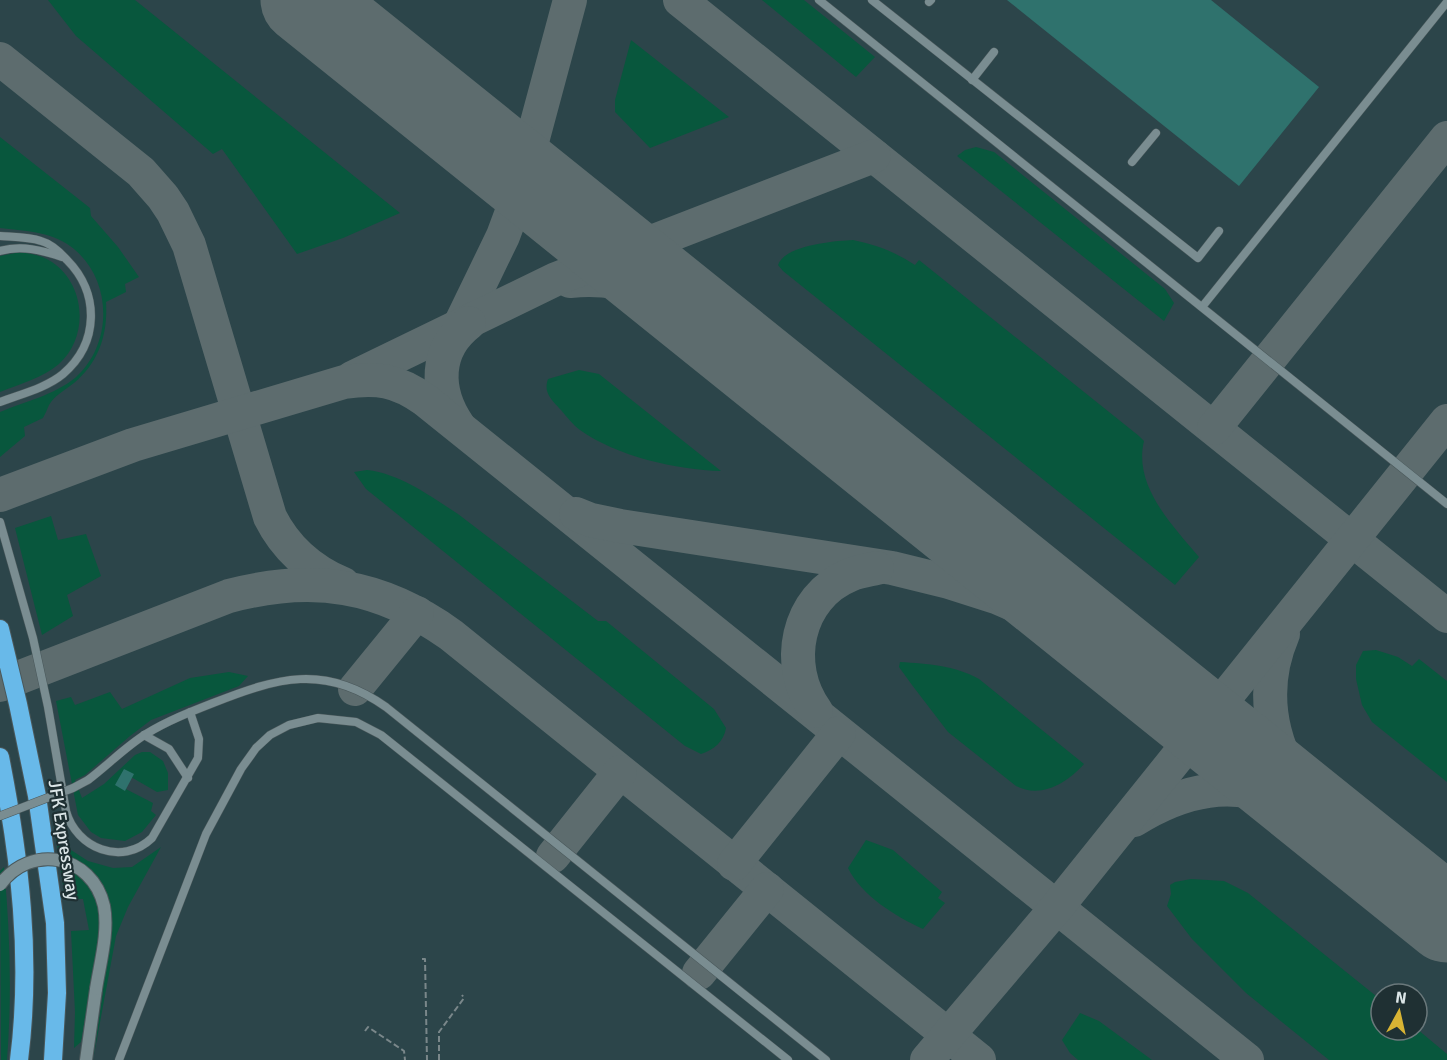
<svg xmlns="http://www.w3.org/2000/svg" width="1447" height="1060" font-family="Signika,sans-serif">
	<rect width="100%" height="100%" fill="#293a3d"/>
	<path fill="#2c454a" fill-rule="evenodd" d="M0 0H1447V1060H0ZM1381 994H1417V1030H1381Z"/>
	<g fill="#08573d">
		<path d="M48 0H135L400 213 343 238 297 254 222 149 213 154 76 36Z"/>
		<path d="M762 0H804L875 57 856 77Z"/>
		<path d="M631 40 729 117 650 148 615 112V100Z"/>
		<path d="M0 137 90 208 91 216 118 247 139 277 125 284 126 292 106 302C108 334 99 362 74 383 65 390 55 395 49 405 47 410 45 414 43 418L24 427 25 436 0 457V412C24 402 54 395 75 378 114 344 113 277 70 246 49 231 24 231 0 228Z"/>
		<path d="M976 147 994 152 1165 289 1174 303 1164 321 957 156 965 150Z"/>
		<path d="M853 240C877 245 895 252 915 265L919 260 1139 436 1144 441C1133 486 1173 526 1199 557L1175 585 783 271 778 265C785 245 834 241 853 240Z"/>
		<path d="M21 252C32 254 43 256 52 262 86 285 89 337 59 364 42 378 20 384 0 392V256Z"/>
		<path d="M579 370 599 374 721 471C677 470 616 456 580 430 573 425 567 417 561 410 552 400 543 393 548 379Z"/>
		<path d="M367 470C401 474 430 496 458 514L598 621H606L714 709 726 728C724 741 714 750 701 754L685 746 366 489 354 472Z"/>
		<path d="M51 516 58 540 86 534 101 576 67 595 73 616 42 635 15 528Z"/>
		<path d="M1376 650 1398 657 1412 666 1419 659 1447 681V782L1372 722 1362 705 1356 679V665L1363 651Z"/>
		<path d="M900 662C928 664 954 665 979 679L1084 764C1067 783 1041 799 1016 786L948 732 912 685 899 667Z"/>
		<path d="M229 672 248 676 239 686 151 720 130 736 85 775 75 780 82 798 104 784 135 755 142 752H150L163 761 168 773V790L157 792 124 773 118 785 153 803 151 811 156 815 142 832 125 841 101 838 91 832 78 815 56 701 71 697 75 705 110 692 122 709 190 678Z"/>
		<path d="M54 823H60L71 850 88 861 113 868 132 867 161 847 128 907 116 936 93 1060 103 992 90 989 81 1042 74 1048 75 1012 71 931 89 930 83 899H65Z"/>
		<path d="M866 840 893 850 942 892 938 898 945 903 923 929C895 916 862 896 848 868Z"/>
		<path d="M4 867C10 932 12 995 7 1060H1L0 871Z"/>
		<path d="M1191 879 1224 881 1248 893 1381 1000V1030L1417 1029 1447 1054V1060H1329L1246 993 1192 939 1167 906 1171 894 1170 885 1175 882Z"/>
		<path d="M1080 1013 1099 1021 1152 1060H1078L1070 1053 1062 1040Z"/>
	</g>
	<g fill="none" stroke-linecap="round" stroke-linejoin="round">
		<g stroke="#5d6c6e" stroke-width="34">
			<path d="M680 0 1447 616"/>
			<path d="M0 59 141 172 163 197 173 212 189 245 270 517C286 549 310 570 343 584"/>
			<path d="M532 143C532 161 537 175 546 190L635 263"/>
			<path d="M570 281C600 278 633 282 660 295 679 305 696 319 713 333 736 351 759 369 782 387"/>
			<path d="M456 333 503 236 516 201 570 0"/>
			<path d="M352 378 556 279 874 156"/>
			<path d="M458 425C435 391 434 350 469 323"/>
			<path d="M1214 428 1447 138"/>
			<path d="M0 495 133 445 344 382C377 377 397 380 425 400L1247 1060"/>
			<path d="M576 514 591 520 620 526 892 568 949 582 996 597 1049 620 1098 647 1149 683 1248 763"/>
			<path d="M1283 634C1255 699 1275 767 1324 815"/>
			<path d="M0 685 229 596C313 574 380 584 451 635L979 1060"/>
			<path d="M355 689 417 613"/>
			<path d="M816 711C783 666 796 597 850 575 859 571 868 570 877 568"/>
			<path d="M1134 820C1256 744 1326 825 1417 898"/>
			<path d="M553 856 620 772"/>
			<path d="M734 864 839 733"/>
			<path d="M699 973 767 889"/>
			<path d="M927 1060 1057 907 1447 421"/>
		</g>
		<path stroke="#5d6c6e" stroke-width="87" d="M304 0 1447 919"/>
	</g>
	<g fill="#2f726d">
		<path d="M1007 0H1211L1319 87 1239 186Z"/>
		<path d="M124 769 134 774 125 791 115 785Z"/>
	</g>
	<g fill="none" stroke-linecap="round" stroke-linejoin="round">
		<g stroke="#4a585b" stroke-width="9">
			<g id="service">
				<path d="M819 0 1447 504"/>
				<path d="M872 0 1198 258 1219 231"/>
				<path d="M929 2 931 0"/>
				<path d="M972 80 994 52"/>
				<path d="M1132 162 1156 133"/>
				<path d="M0 236C13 237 29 237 41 241 52 244 60 252 67 260 100 293 99 343 63 374 46 388 21 394 0 402"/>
				<path d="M0 251C21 245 42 250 62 257"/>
				<path d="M1202 307 1447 2"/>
				<path d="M0 522 33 638 48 707 66 811C76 848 122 867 152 838L198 758 199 739 190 712"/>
				<path d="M144 735 169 749 188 778"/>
				<path d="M88 780C108 765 125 747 146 734 167 721 190 712 213 703 277 678 324 663 386 707L826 1060"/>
				<path d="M119 1060 206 834 241 769 256 748 270 735 289 725 318 718 356 722 381 735 788 1060"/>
			</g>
		</g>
		<g stroke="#4a585b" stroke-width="14">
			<path id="tertiary" d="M86 1060 96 989"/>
		</g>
		<g stroke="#4a585b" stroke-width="20">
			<g id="motorway">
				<path d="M0 629 18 704 37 796 55 923 57 993 53 1060"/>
				<path d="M0 757C20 858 32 958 19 1060"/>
			</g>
		</g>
		<g stroke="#7a878a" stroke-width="2" stroke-dasharray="6 3" stroke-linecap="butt">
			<path d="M422 959H425L427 1060"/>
			<path d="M365 1031 368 1027 404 1051 405 1060"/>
			<path d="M439 1060V1032L464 998 462 995"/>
		</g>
		<use href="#service" stroke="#7a8d91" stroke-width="8"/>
		<use href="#tertiary" stroke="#7a8d91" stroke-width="12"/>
		<use href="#motorway" stroke="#68b9e9" stroke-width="18"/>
		<g stroke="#4a585b" stroke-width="9" stroke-linecap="butt">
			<path id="service-bridge" d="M0 816 73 788 88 780"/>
		</g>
		<g stroke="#4a585b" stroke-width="14" stroke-linecap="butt">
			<path id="tertiary-bridge" d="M0 885C30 843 92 854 104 906 109 932 100 963 96 989"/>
		</g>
		<use href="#service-bridge" stroke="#7a8d91" stroke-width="8"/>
		<use href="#tertiary-bridge" stroke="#7a8d91" stroke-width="12"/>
	</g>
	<g text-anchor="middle" stroke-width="4.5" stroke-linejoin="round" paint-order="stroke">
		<g font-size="18" fill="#dbe5e7" stroke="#1f3033">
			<text transform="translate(64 840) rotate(81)" y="6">JFK Expressway</text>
		</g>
	</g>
	<g transform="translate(1399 1012) rotate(8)"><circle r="28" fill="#1f3033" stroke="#6a787b" stroke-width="1.5"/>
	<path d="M0-4.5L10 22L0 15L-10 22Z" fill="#d8b434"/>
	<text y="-9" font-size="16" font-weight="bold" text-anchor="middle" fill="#dbe5e7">N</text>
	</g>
</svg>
